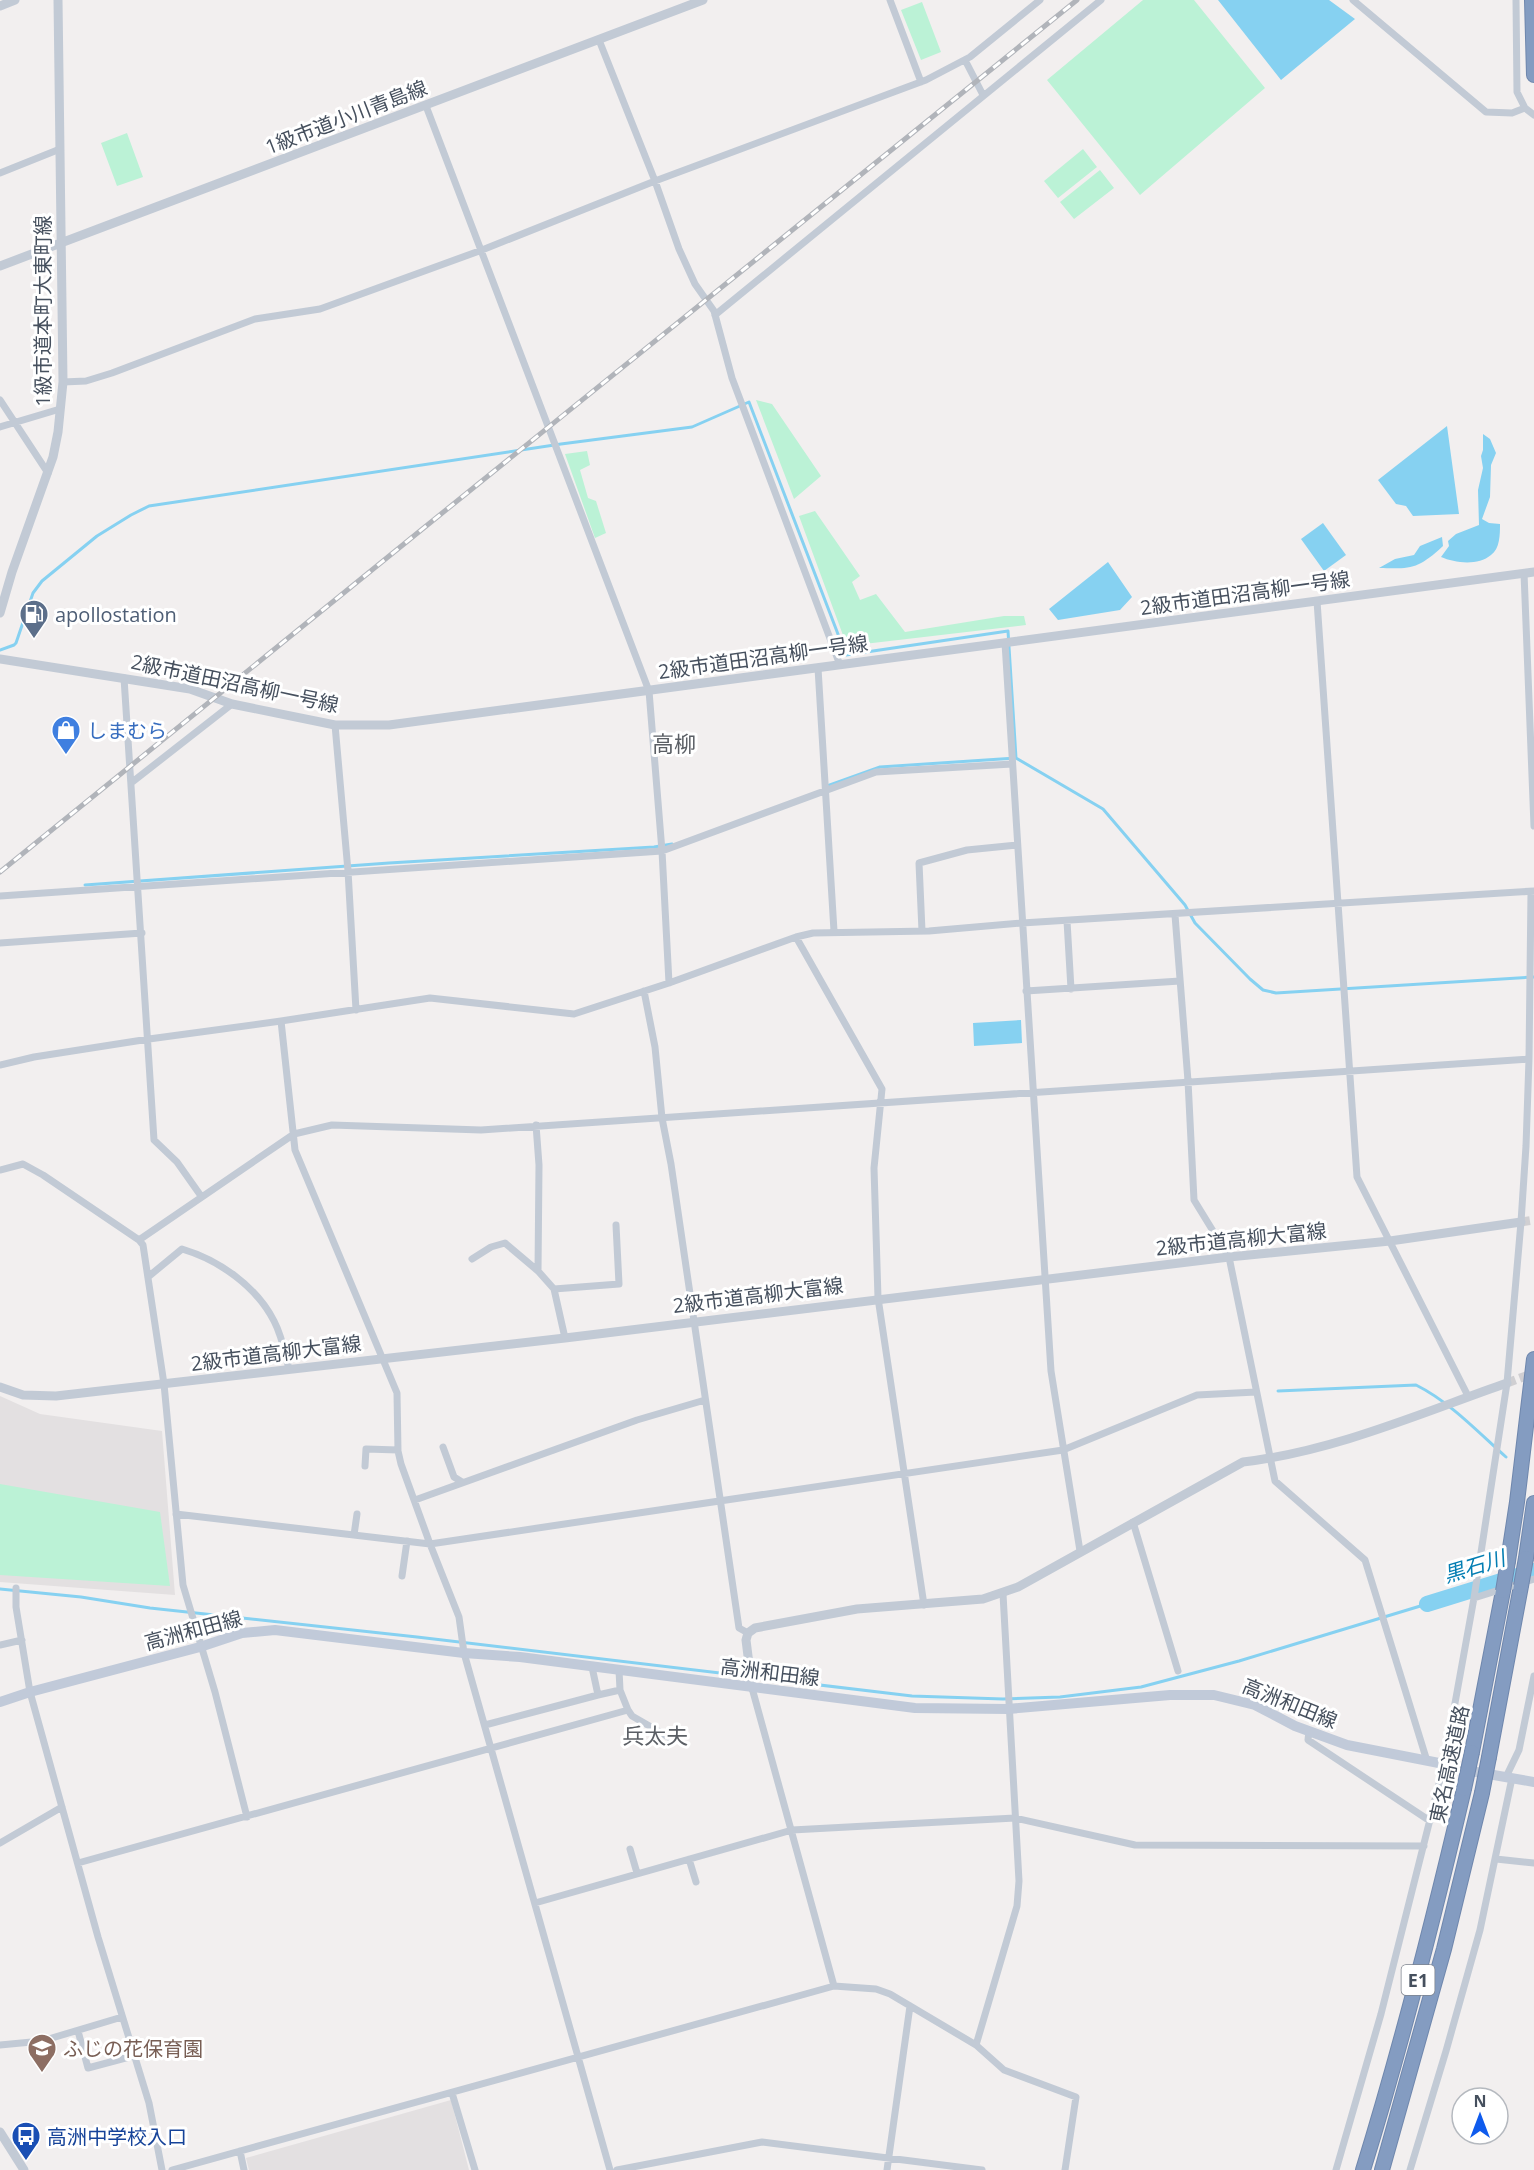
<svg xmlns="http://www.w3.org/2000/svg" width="1534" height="2170" font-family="'Open Sans','Noto Sans JP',sans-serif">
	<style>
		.education { fill: #e3e0e1 }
		.green { fill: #bbf2d6 }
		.water { fill: #86d1f1 }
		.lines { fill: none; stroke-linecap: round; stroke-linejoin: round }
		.stream { stroke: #86d1f1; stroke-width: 3 }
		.river { stroke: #86d1f1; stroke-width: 16 }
		.tertiary-tunnel { stroke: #d0cfd2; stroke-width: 9; stroke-dasharray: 9 4.5; stroke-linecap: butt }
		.motorway-casing { stroke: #6f87ad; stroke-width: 16 }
		.minor { stroke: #c2cad5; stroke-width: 7 }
		.tertiary { stroke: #c2cad5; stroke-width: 9 }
		.secondary { stroke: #c1cad9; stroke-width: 10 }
		.motorway { stroke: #849cc1; stroke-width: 14 }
		.rail-casing { stroke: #b1b4ba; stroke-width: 5 }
		.rail { stroke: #fff; stroke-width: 3; stroke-dasharray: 9; stroke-linecap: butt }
		.motorway-bridge-casing { stroke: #6f87ad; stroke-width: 16; stroke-linecap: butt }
		.motorway-bridge { stroke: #849cc1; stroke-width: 14 }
		.labels { text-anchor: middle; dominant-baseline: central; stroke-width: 6; stroke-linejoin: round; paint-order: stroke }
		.shield { fill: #fff; stroke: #7e848e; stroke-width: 1.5 }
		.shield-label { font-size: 18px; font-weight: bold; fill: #46505e }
		.street-label { font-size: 20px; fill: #46505e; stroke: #fff }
		.service-label { font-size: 20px; fill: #4e5e75; stroke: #fff; text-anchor: start }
		.shop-label { font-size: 20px; fill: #366cbe; stroke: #fff; text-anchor: start }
		.education-label { font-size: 20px; fill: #785e54; stroke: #fff; text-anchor: start }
		.transit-label { font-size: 20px; fill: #164399; stroke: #fff; text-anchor: start }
		.water-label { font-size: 21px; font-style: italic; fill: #047eb3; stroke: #fff }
		.quarter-label { font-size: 22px; fill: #5b5f65; stroke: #fff }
	</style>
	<rect width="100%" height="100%" fill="#f2efef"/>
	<path class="education" d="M0,1396L40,1414L162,1431L175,1595L0,1582Z
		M451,2100L469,2170H249L246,2158Z"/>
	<path class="green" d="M1143,0H1194L1265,88L1140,195L1047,80Z
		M922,2L941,52L921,60L901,10Z
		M127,133L143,177L117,186L101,143Z
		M1083,149L1097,167L1058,198L1044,181Z
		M1100,170L1114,188L1074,219L1060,202Z
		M756,400L772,404L821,476L794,499Z
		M587,451L590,465L580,470L588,498L596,501L606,533L595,538L565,454Z
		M815,511L860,576L852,582L860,600L876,594L905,632L1004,616H1024L1026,625L847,646L799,516Z
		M0,1484L160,1512L170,1586L0,1575Z"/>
	<path class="water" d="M1218,0H1329L1355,19L1281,80Z
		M1447,426L1459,514L1413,516L1406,506L1396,504L1378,480Z
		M1483,434L1490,439L1496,453L1491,465L1490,497L1482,519L1489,523L1500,524C1500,534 1500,549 1491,555C1478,566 1455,563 1441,557L1449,546L1448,541L1456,534L1479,525L1478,490L1483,468L1481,456L1483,450Z
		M1323,523L1346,555L1324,571L1301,539Z
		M1442,537L1443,546C1418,569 1412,569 1379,568L1395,559L1414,555L1420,546Z
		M1108,562L1132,597L1120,610L1058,620L1049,609Z
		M1021,1020L1022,1043L974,1046L973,1023Z"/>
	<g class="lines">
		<path class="stream" d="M0,650L14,645L16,643L33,593L42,581L97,536L131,515L149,506L561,444L692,427L749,402L846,655L1008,631L1016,758
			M827,786L880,767L1016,758L1103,809L1185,905L1195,923L1250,979L1263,990L1276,993L1534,977
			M85,885L389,863L654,847L672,844
			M1278,1391L1416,1385C1450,1402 1478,1432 1506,1457
			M0,1589L81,1597L150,1608L417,1637L912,1696L1003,1699L1060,1697L1141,1687L1239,1661L1427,1604"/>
		<path class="river" d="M1427,1604L1534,1571"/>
		<path class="tertiary-tunnel" d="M1521,1222L1534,1220
			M1507,1383L1534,1373"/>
		<g class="motorway-casing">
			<path id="motorway" d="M1532,0L1534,75
				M1526,1558L1534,1503
				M1508,1561L1517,1502L1534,1359
				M1472,1752L1503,1591
				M1489,1757L1521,1586
				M1363,2170C1402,2044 1434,1917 1464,1789
				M1382,2170L1444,1949L1482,1793"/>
		</g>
		<path class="minor" d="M890,0L921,82
			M1353,0L1486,112L1512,113L1525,108
			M1516,0L1517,92L1525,108L1534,115
			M599,40L655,181L679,249L695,284L714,311L732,378L840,665
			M965,60L983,95
			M426,106L649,691L662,851L669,983
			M0,173L60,149
			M715,315L1101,0
			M63,382L86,381L112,373L255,319L320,309L482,250L655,181L926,80L970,57L1040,0
			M0,400L48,473
			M0,427L60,409
			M1524,573L1534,826
			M1317,601L1357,1177L1468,1396
			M1005,643L1051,1371L1080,1551
			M818,668L834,931
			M124,678L154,1140L177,1162L201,1196
			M335,725L348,871L356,1010
			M131,783L232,704
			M0,896L662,851L876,772L1012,764
			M1175,915L1188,1081L1194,1200L1229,1257L1275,1481L1365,1560L1427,1761
			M1067,921L1071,989
			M922,931L919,863L967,850L1017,845
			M796,937L882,1089L874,1168L878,1298L924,1605
			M0,943L142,933
			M644,991L655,1047L662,1118L671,1164L739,1628L748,1633
			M1026,991L1180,981
			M281,1021L295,1150L397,1393L398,1451L401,1464L430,1544L459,1617L464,1653L610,2170
			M0,1065L34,1057L149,1039L281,1021L430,998L574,1014L669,983L796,937L813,933L929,931L1022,923L1534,891
			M536,1125L539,1165L538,1271L554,1289L565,1338
			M0,1170L23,1164L43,1175L139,1240L143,1245L164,1384L183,1585L215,1692L247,1817
			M139,1240L294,1134L332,1125L481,1130L1529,1059
			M472,1259L491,1247L505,1243L538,1271
			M148,1277L182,1249C219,1260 256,1286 274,1321C282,1336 285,1353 289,1369
			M554,1289L619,1284L616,1225
			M443,1447L454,1477L462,1482
			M365,1466L366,1449L398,1450
			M415,1500L637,1420L705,1400
			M176,1514L430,1544L1063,1450L1197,1395L1256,1392
			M1133,1522L1178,1671
			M354,1535L357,1514
			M402,1576L407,1541
			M16,1588V1607L30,1692L98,1937L149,2103L162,2170
			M1474,1598L1534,1579
			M0,1645L22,1640
			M592,1667L598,1695L620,1690L619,1670
			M752,1688L834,1986
			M628,1710L632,1716L672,1739
			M485,1725L598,1695
			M1309,1731L1308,1740L1430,1821
			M1506,1777L1519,1750L1534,1676
			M0,1843L62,1807
			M630,1849L637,1873
			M689,1859L696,1882
			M1496,1859L1534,1863
			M78,1863L628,1710L620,1690
			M535,1903L792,1830L1015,1818L1135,1845L1424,1846
			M78,2031L88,2068L133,2056
			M0,2045L42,2041L122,2017
			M976,2045L1017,1906L1019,1881L1003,1594
			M452,2093L475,2170
			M240,2151L244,2170
			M172,2170L834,1986L876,1989L890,1994L976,2045L1004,2070L1076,2097L1065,2170
			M617,2170L762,2142L982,2170
			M887,2170L910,2006
			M1336,2170L1381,2014L1444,1764L1474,1598L1507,1383L1521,1222L1526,1146L1529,1059L1531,892
			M1410,2170L1446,2051L1480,1930L1512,1778"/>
		<path class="tertiary" d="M0,6L15,0
			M0,266L703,0
			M0,613L12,572L53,457L58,432L63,382L58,0
			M0,659L190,689L232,704L335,725H389L1534,572
			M0,1387L23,1395L56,1396L565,1338L1229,1257L1390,1241L1521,1222
			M752,1688L746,1640L748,1633L755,1628L857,1609L983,1599L1018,1587L1243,1462C1335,1451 1421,1413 1507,1383
			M0,2132L24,2170"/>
		<path class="secondary" d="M0,1702L30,1692L200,1647L242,1633L275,1630L464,1653L520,1657L915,1708L1008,1709L1170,1695H1214L1255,1705L1295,1726L1347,1745L1444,1764L1459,1769L1534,1782"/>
		<use href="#motorway" class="motorway"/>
		<g class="rail-casing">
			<path id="rail" d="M0,872L415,535L1077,0"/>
		</g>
		<use href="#rail" class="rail"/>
		<g class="motorway-bridge-casing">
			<path id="motorway-bridge" d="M1521,1586L1526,1558
				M1503,1591L1508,1561
				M1464,1789L1472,1752
				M1482,1793L1489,1757"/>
		</g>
		<use href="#motorway-bridge" class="motorway-bridge"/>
	</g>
	<defs>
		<g id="fuel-pin" transform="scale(1.5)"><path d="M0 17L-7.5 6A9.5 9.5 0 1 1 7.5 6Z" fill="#5c6f8a" stroke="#fff"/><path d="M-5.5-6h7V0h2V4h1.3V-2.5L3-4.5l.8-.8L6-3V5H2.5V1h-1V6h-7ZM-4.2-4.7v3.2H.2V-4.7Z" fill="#fff"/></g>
		<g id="shop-pin" transform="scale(1.5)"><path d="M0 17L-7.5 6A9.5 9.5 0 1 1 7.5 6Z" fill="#3f7fe0" stroke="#fff"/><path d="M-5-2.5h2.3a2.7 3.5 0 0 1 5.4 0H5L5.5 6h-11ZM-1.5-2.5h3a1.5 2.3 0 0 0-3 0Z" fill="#fff"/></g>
		<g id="school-pin" transform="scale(1.5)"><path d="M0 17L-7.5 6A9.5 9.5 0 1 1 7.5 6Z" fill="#8d6e63" stroke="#fff"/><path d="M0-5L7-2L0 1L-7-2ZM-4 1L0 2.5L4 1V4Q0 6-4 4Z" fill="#fff"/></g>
		<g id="bus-pin" transform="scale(1.5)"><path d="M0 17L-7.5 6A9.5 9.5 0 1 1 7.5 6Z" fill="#1a4fb4" stroke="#fff"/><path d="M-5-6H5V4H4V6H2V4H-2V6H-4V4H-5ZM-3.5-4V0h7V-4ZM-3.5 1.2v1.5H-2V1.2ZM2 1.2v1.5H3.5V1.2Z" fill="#fff"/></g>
	</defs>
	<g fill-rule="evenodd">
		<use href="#fuel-pin" x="34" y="614"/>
		<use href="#shop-pin" x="66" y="730"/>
		<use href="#school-pin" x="42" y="2048"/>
		<use href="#bus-pin" x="26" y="2136"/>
	</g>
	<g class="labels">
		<rect class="shield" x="1401.5" y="1965" width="33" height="30" rx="4.5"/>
		<g class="shield-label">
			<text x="1418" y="1980">E1</text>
		</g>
		<g class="street-label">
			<text transform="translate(346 117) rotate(-21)">1級市道小川青島線</text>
			<text transform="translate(42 311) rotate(-90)">1級市道本町大東町線</text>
			<text transform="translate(1245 593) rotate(-8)">2級市道田沼高柳一号線</text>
			<text transform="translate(763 657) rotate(-8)">2級市道田沼高柳一号線</text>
			<text transform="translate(235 683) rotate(12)">2級市道田沼高柳一号線</text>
			<text transform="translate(1241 1239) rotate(-6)">2級市道高柳大富線</text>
			<text transform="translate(758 1295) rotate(-7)">2級市道高柳大富線</text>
			<text transform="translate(276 1353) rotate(-7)">2級市道高柳大富線</text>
			<text transform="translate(193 1630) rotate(-15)">高洲和田線</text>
			<text transform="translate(770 1672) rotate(7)">高洲和田線</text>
			<text transform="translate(1290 1703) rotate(22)">高洲和田線</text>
			<text transform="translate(1449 1764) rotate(-78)">東名高速道路</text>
		</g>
		<g class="service-label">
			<text x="55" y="614">apollostation</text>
		</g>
		<g class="shop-label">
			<text x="87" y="730">しまむら</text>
		</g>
		<g class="education-label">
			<text x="63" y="2048">ふじの花保育園</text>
		</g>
		<g class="transit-label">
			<text x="47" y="2136">高洲中学校入口</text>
		</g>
		<g class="water-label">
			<text transform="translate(1474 1566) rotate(-17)">黒石川</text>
		</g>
		<g class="quarter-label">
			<text x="674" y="743">高柳</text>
			<text x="655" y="1735">兵太夫</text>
		</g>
	</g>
	<g transform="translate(1480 2116)"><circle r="28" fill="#ffffff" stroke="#b5b9bf" stroke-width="1.5"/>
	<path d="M0-4.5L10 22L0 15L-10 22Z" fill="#0f5bed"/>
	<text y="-9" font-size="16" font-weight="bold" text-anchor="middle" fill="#46505e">N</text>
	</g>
</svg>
